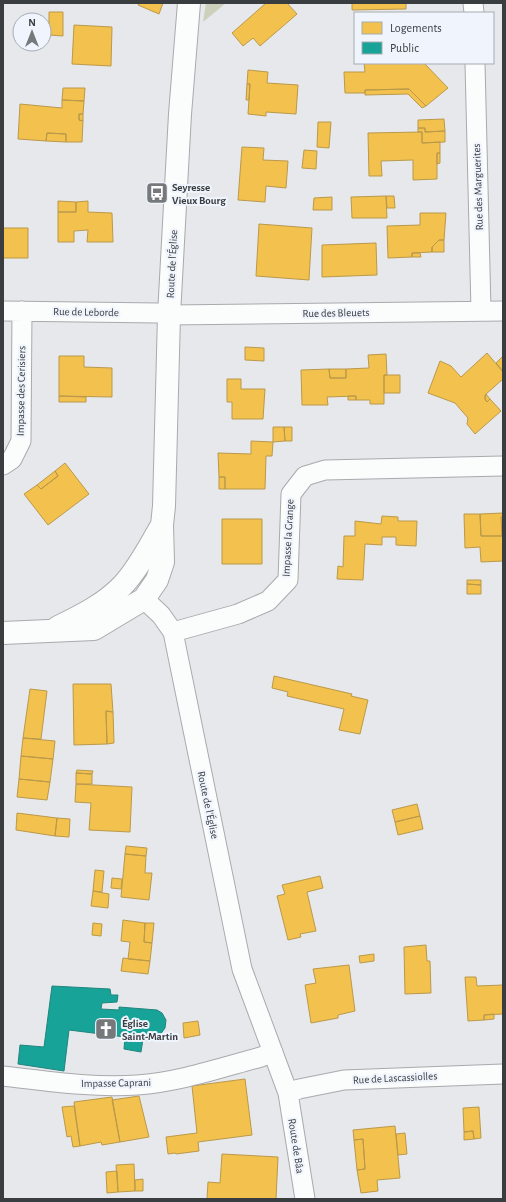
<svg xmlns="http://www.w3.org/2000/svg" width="506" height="1202" font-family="'Alegreya Sans',sans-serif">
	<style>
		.green { fill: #cdd0bc }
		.homes { fill: #f2c14e; stroke: #bb994a }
		.public { fill: #17a398; stroke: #22847e }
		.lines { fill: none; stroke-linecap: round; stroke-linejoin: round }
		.minor-casing { stroke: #a8aaad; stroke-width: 21 }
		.tertiary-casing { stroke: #a8aaad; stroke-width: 24 }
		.minor { stroke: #fbfcfc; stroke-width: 19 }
		.tertiary { stroke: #fbfcfc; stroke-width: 22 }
		.labels { text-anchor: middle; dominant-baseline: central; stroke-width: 4; stroke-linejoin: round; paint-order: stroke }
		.poi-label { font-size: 11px; font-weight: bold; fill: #3a3d40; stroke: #eff4fd; text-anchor: start }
		.street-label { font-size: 11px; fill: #3a3d40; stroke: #eff4fd }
	</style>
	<rect width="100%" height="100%" fill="#e6e8ec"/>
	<path class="green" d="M206,3H226L203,22Z"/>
	<path class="homes" d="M139,3H163L159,14L138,5Z
		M266,3H287L297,14L260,46L253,38L243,46L232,33Z
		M352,3H406V9L352,10Z
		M49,12H63V36L49,35Z
		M74,25L112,27L111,66L72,64Z
		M364,63H424L448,88L426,106L409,89L365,90V93H345L344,72H365Z
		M248,70L268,72L267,83L298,85L296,114L266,112V116L248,114L250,84H247Z
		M247,84H250L249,100H246Z
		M63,88H85L84,101L62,100Z
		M409,89L426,106L422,108L408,94L365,95V90Z
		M62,100L84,101L83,114H79V120L83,121L82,142H66V134L47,133L46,141L18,139L20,104L62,108Z
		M79,114H83V121L79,120Z
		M444,119L445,131L425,132V128H418V120Z
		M318,122H331L329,148L317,147Z
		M418,128H425V132L445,131V142L422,143V132H418Z
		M422,132V143L440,142V153H437V179L413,180V160L381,161L382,176H369L368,133Z
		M47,133L66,134V142L46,141Z
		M242,147L264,148L263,160L288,161L286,188L266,186L265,202L238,200Z
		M304,150L317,151L316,169L302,168Z
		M437,153H440V163L437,164Z
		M386,196L387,218H352L351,197Z
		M386,196H394L395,208H387Z
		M332,197V210H313L314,198Z
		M58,201L76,202V212H58Z
		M88,201V212L112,213L113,242H87L88,230L74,231V242H58V212H76V202Z
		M420,213H446L444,240H439L432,247V252L412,253V257L388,258L387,226L420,225Z
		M259,224L312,228L309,280L256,276Z
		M3,228H28V258H3Z
		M439,240H444V252H432V247Z
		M376,243L377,275L322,277V245Z
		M412,253H420L421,257H412Z
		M245,347L264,348V361L245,360Z
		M487,353L503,372V379L485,395V399L487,402L490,399L501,411L475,434L467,424L468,418L455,403L428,393L440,361L451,366L461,377Z
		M386,354L387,375H384V404H370V400H356V396L327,397L328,405H302L301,370L329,369L330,378H346V369L369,368L368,355Z
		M59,356H84V367L112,368V397L59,396Z
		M503,356V371L496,363Z
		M329,369H346V378H330Z
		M384,375H400V393H384Z
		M227,379H241V389H265L263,419H232V402H227Z
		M486,394L490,399L487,402L485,399Z
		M59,396L86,397V402H59Z
		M348,396H356V400H348Z
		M273,427H284L285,441L273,442Z
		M284,427H292V441H285Z
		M251,441L273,442L272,456H266L265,489H225V477H219L218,453L251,454Z
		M65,463L89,494L48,525L24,494L37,485L41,489L58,476L55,471Z
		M55,471L58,476L41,489L37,485Z
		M219,477H225V489H219Z
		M503,513L502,536H481L480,514Z
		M464,514H480L481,536H502L501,517H503V561L481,562L480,547L465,548Z
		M382,516L398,517V521H417L416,546L396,545V537H382V545L365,544L363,580L337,579L338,566L343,567L344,536H355V521L381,524Z
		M222,519H262V564H222Z
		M467,580H481V585L467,584Z
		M467,584L481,585V594H467Z
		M274,676L352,694L351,696L368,700L360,734L339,730L344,709L287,696L288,692L272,688Z
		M73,684H111L113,712L106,711L107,744L74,745Z
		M30,689L47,691L41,739L23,738Z
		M106,711L113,712L114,743L107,744Z
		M23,738L55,741L53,759L21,756Z
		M21,756L53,759L50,782L19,779Z
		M77,770L93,771L92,774L76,773Z
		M76,773L92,774V784H76Z
		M19,779L50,782L47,800L17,797Z
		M76,784L132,787L130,832L89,830L91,803L75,802Z
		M417,804L420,816L395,822L392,810Z
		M17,813L57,818L55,836L16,830Z
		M420,816L423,829L398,835L395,822Z
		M57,818L70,819L69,837L55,836Z
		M126,846L147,848L146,856L125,854Z
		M125,854L146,856L145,873H152L149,900L121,897Z
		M95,870L104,871L102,892L93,891Z
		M320,876L323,888L307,892L316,931L300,934L301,937L288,940L277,896L285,894L282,885Z
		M112,878L122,879L121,889L111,888Z
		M93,891L109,894L108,908L91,906Z
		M123,920L145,923L144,942L152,943L150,961L128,959L130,942L121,941Z
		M93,923L102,924L101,936L92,935Z
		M145,923H154L152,943L144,942Z
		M426,945L427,961H430L431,993L405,994L404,947Z
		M374,954V961L360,963L359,956Z
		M123,958L150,961L148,974L121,971Z
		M349,965L355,1011L338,1015V1018L311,1023L305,985L316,983L313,969Z
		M465,977H476L477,986L503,985V1014L484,1015V1020L468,1021Z
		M494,1014V1019L484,1020V1015Z
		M198,1021L200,1035L184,1038L183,1023Z
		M245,1079L252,1135L198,1142L199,1151L176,1154L175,1153L168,1154L166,1137L197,1133L192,1086Z
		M139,1096L149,1137L120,1142L112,1100Z
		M112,1097L120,1142L102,1145L101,1142L80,1146L74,1102Z
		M74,1106L80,1146L73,1147L71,1136L67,1137L62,1107Z
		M479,1107L481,1138L474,1139L473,1131L464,1132L463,1108Z
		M395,1126L400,1178L377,1180L378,1191L361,1193L357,1170L365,1169L363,1139L354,1140L353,1130Z
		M473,1131L474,1139L464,1140V1132Z
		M405,1133L407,1154L398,1155L396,1134Z
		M363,1139L365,1169L357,1170L354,1140Z
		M222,1154L278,1157L276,1199H207L208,1182L220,1183Z
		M134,1164L135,1191L118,1192L116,1165Z
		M117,1171L118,1192L107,1193L106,1172Z
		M143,1179V1191H135V1180Z"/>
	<path class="public" d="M52,986L110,989L111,995H118L117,1002L102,1003L101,1009L119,1010V1007L157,1010L162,1013L166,1020L165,1028L157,1039L150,1041L143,1039L141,1052L124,1049L125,1037L69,1030L64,1071L18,1064L20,1045L44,1047Z"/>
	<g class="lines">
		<g class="minor-casing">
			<path id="minor" d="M473,3L474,13
				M475,63L481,311
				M3,311L158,313L169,315L503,311
				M3,465L12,459L21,441L22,311
				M144,599L161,615L173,632L242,969L288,1093L305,1199
				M173,632L238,614L268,601L288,580L291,494L305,476L325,470L503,466
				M3,1076C47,1081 92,1088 137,1085C179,1082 220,1068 261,1057L273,1052
				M288,1093L299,1089L344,1080L503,1074"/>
		</g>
		<g class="tertiary-casing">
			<path id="tertiary" d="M58,627C81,616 105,604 123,585C139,568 150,545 162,525
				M3,633L94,629L144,599L157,580L163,562L162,525L164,506L169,315L180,114L189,3"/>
		</g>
		<use href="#minor" class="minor"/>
		<use href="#tertiary" class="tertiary"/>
	</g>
	<defs>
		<g id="bus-square" transform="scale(1.15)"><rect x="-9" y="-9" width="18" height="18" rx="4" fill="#76797c" stroke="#eff4fd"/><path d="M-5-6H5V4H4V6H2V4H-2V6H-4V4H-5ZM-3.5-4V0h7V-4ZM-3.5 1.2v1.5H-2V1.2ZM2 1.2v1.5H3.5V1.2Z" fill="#fff"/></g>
		<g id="church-square" transform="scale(1.15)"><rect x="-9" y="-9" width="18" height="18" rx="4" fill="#76797c" stroke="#eff4fd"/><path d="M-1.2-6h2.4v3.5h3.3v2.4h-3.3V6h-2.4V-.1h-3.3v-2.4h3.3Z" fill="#fff"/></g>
	</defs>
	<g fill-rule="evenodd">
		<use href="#bus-square" x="157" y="193"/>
		<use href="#church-square" x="106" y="1029"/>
	</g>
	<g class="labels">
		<g class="poi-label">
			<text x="172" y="187">Seyresse<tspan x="172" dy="13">Vieux Bourg</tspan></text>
			<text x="122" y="1023">Église<tspan x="122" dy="13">Saint-Martin</tspan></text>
		</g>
		<g class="street-label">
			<text transform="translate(478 187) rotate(-92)">Rue des Marguerites</text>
			<text transform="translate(172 264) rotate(-87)">Route de l'Église</text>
			<text transform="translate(86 312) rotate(1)">Rue de Leborde</text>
			<text transform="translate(336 313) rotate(-1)">Rue des Bleuets</text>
			<text transform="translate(21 391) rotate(-89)">Impasse des Cerisiers</text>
			<text transform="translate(288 538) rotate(-87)">Impasse la Grange</text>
			<text transform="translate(208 805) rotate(78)">Route de l'Église</text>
			<text transform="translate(395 1078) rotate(-3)">Rue de Lascassiolles</text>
			<text transform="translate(116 1083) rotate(-1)">Impasse Caprani</text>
			<text transform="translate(296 1146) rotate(81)">Route de Bâa</text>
		</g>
	</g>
	<rect width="506" height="1202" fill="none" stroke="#3a3d40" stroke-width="8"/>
	<rect x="354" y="12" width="140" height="52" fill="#eff4fd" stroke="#a7abb1"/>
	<rect x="362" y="22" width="20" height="12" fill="#f2c14e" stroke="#a7abb1"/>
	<text x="390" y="32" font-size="12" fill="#3a3d40">Logements</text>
	<rect x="362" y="42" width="20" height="12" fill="#17a398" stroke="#a7abb1"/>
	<text x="390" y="52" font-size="12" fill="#3a3d40">Public</text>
	<g transform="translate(32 32)"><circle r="19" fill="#eff4fd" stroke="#a7abb1"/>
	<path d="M0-3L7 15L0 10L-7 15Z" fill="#76797c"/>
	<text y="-6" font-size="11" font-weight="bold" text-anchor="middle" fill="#3a3d40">N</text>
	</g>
</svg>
